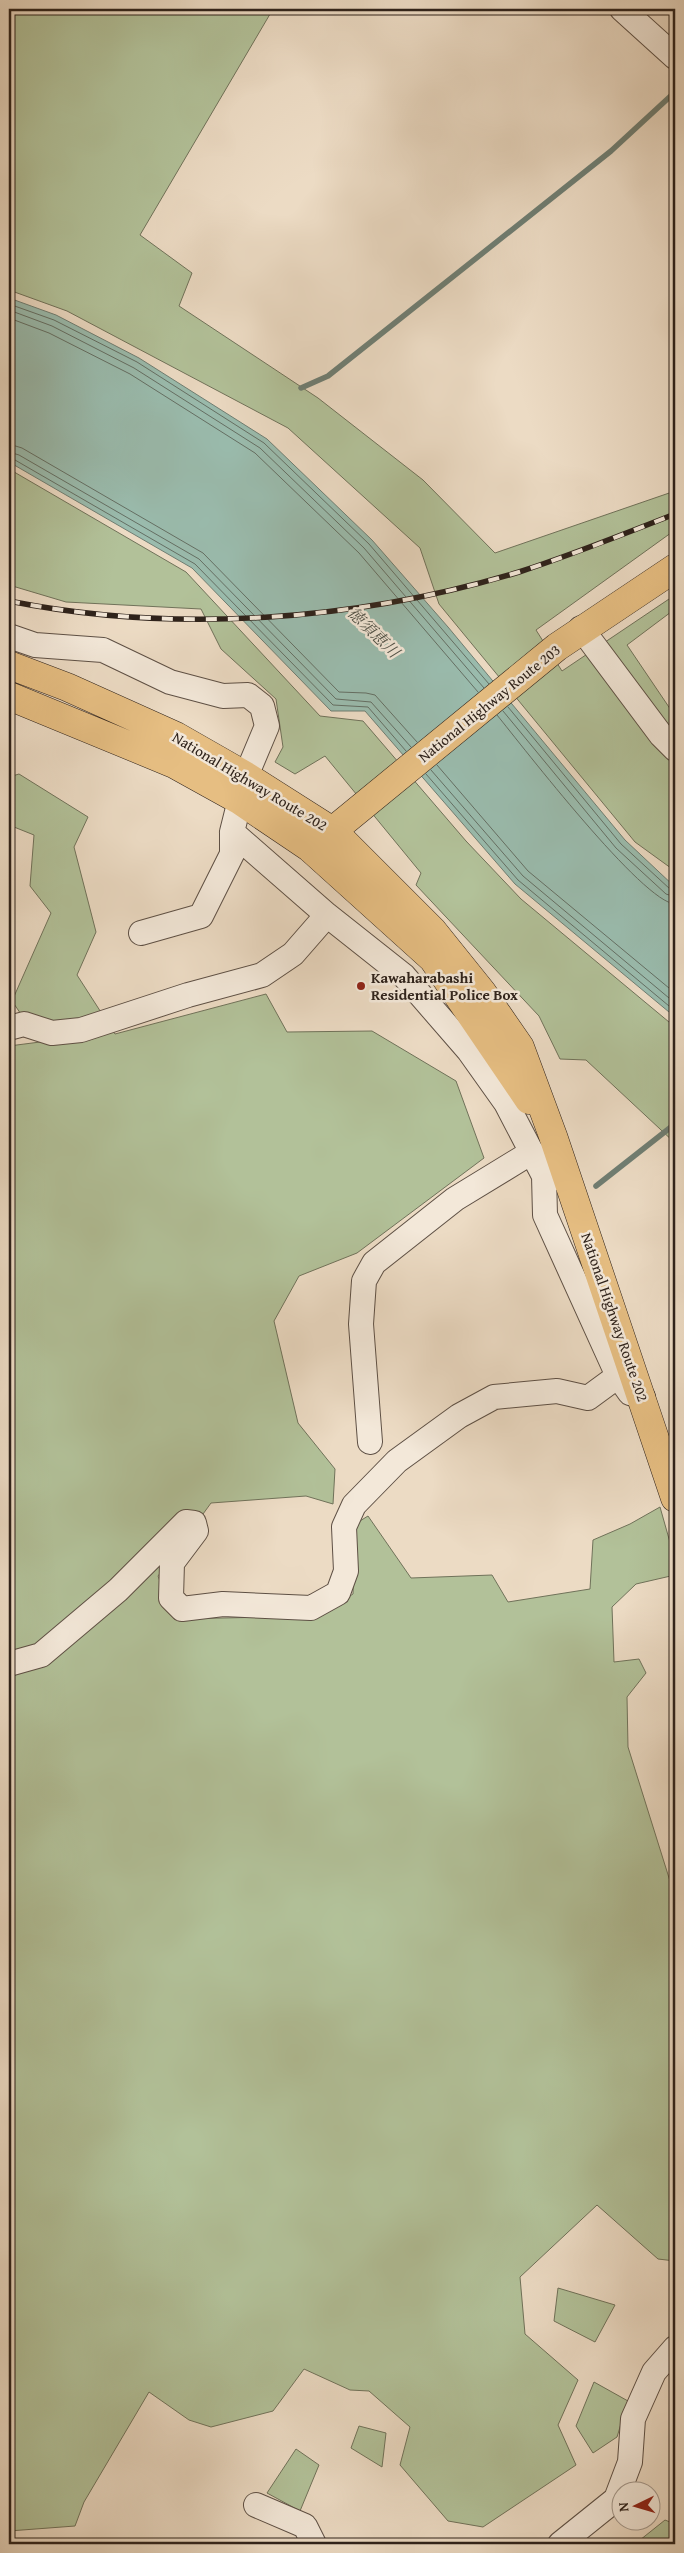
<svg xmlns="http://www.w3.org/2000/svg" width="684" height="2553" font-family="'Gentium Book Plus','Noto Serif JP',serif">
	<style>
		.green { fill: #b2c199; stroke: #70725a }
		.water { fill: #9abcae; stroke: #6f7e73 }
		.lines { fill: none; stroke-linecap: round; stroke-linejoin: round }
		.shore { stroke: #646f64; stroke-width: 1 }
		.stream { stroke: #6f7e73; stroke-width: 5.5 }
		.minor-casing { stroke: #5e5045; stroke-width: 26 }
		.highway-casing { stroke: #2e221b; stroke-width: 29 }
		.minor { stroke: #f3e8d9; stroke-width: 24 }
		.highway { stroke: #e6be82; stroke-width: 28 }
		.rail-casing { stroke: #2e221b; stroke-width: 5.5 }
		.rail { stroke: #f3e8d9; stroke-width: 4; stroke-dasharray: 11; stroke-linecap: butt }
		.poi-dot { fill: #8f2418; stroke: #f3e8d9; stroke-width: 2 }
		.labels { text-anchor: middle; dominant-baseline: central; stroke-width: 5; stroke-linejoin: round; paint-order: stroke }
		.street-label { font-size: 15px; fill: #2e221b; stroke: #f3e8d9 }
		.poi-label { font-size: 15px; font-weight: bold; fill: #2e221b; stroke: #f3e8d9; text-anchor: start }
		.water-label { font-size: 16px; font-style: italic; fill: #4e5047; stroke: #f3e8d9 }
	</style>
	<rect width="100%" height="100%" fill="#ecdbc4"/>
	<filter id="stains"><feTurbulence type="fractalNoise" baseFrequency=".004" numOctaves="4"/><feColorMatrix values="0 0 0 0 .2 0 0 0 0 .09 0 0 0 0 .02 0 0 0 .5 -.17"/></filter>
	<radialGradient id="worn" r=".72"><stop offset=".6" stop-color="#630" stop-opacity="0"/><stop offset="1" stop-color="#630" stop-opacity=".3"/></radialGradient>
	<path class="green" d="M9,9H273L140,235L192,273L179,306L318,398L423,480L495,553L675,491V530L536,630L562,671L675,595V609L627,645L675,716V871L635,842L439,604L420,548L288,428L67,311L9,290Z
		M9,469L186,572L320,716L363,721L466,841L521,899L675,1027V1143L586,1060L560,1059L539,1016L416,885L421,873L325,756L295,774L275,762L283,747L276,699L221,649L201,609L66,602L9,585Z
		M19,774L88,817L74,847L96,932L77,975L115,1034L266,994L287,1032L372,1031L456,1081L484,1158L357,1253L299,1276L274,1321L298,1423L335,1469L333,1504L306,1496L211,1503L158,1576L174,1619L319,1616L353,1594L355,1524L368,1516L411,1578L492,1575L508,1602L590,1589L593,1540L630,1524L660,1507L675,1560V1575L636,1584L612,1607L614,1662L639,1659L646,1673L627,1697L628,1747L675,1897V2261L658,2259L597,2205L520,2277L525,2334L578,2380L558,2425L576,2465L483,2527L448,2521L400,2465L410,2427L369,2391L350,2390L304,2369L273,2411L211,2427L189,2420L149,2392L84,2502L75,2526L9,2531V1046L40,1042L12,1001L51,913L30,886L34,835L9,825V777Z
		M558,2288L615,2305L595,2342L554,2321Z
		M594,2382L628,2401L617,2437L593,2453L576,2426Z
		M359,2426L386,2433L382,2467L351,2448Z
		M296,2449L319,2465L300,2511L267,2493Z
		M665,2520L675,2524L673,2544H635Z"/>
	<path class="water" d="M9,298L56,315L139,358L267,439L372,540L448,627L625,840L675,887V1017L515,884L365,711H331L192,568L9,462Z"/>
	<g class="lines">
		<path class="shore" d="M9,304L54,320L137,362L264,443L369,544L489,684
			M9,310L52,326L134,368L260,448L364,548L484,688
			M9,318L49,333L130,374L255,453L359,553L478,692
			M9,444L22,448L203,553L339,692L366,693L375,695L417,742
			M9,452L19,455L199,559L336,699L371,702L411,747
			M9,458L15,460L195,564L333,705L368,707L406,751
			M508,707L621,844L670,889L675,891
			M503,711L616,848L666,894L675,897
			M497,715C523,747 643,903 675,904
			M437,765L528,871L675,993
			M431,770L523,876L675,1003
			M426,774L518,880L675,1011"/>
		<path class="stream" d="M301,388L328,376L611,151L675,92
			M596,1186L671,1127"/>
		<g class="minor-casing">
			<path id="minor" d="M622,9L675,57
				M581,628L661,735L675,749
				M9,636L35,645L103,650L170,682L223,696L248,695L262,706L267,726L246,776L232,832L327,915L404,976L469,1051L506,1103L544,1176L568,1179
				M141,933L201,916L232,854V832
				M9,1028L24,1024L52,1033L81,1030L188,995L262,975L293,954L327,915
				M544,1176L545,1215L618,1376
				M370,1442L361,1324L364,1281L374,1263L455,1199L532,1152
				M9,1664L41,1655L118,1590L186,1522L194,1523L196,1531L172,1563L171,1598L182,1609L223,1604L311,1608L338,1593L346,1571L344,1527L354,1505L397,1461L459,1416L494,1397L557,1391L588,1398L618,1376L630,1393L643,1397
				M256,2505L305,2526L314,2544
				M560,2544L616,2499L630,2462L633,2419L654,2372L675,2348"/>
		</g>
		<g class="highway-casing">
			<path id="highway" d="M9,665L67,687L176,736L246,776L334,832L433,931L482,992L520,1047L553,1136L675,1498
				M9,696L174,764L239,800L310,848L433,959L529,1100
				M319,842L557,647L675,568"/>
		</g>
		<use href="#minor" class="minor"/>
		<use href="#highway" class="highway"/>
		<g class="rail-casing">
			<path id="rail" d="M9,601C175,634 357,621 519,572C572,555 624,534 675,514"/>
		</g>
		<use href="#rail" class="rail"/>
	</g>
	<circle class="poi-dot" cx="361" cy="986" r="5"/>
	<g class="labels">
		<g class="street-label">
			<text transform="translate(489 703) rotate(-39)">National Highway Route 203</text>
			<text transform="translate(250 781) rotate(31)">National Highway Route 202</text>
			<text transform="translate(615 1317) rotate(71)">National Highway Route 202</text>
		</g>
		<g class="poi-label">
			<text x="371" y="977">Kawaharabashi<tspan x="371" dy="17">Residential Police Box</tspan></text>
		</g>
		<g class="water-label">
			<text transform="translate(374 632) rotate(44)">徳須恵川</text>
		</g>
	</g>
	<rect width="684" height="2553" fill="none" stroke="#ecdbc4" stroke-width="30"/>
	<rect x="10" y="10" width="664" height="2533" fill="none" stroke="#2e221b" stroke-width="2.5"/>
	<rect x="15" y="15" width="654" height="2523" fill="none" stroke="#2e221b"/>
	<g transform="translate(636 2506) rotate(265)"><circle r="24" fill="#f3e8d9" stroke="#a4998d"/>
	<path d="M0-4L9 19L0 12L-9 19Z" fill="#8f2418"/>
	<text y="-8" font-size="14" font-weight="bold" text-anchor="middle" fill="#2e221b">N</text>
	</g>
	<rect width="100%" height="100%" filter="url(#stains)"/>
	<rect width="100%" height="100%" fill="url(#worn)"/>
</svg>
